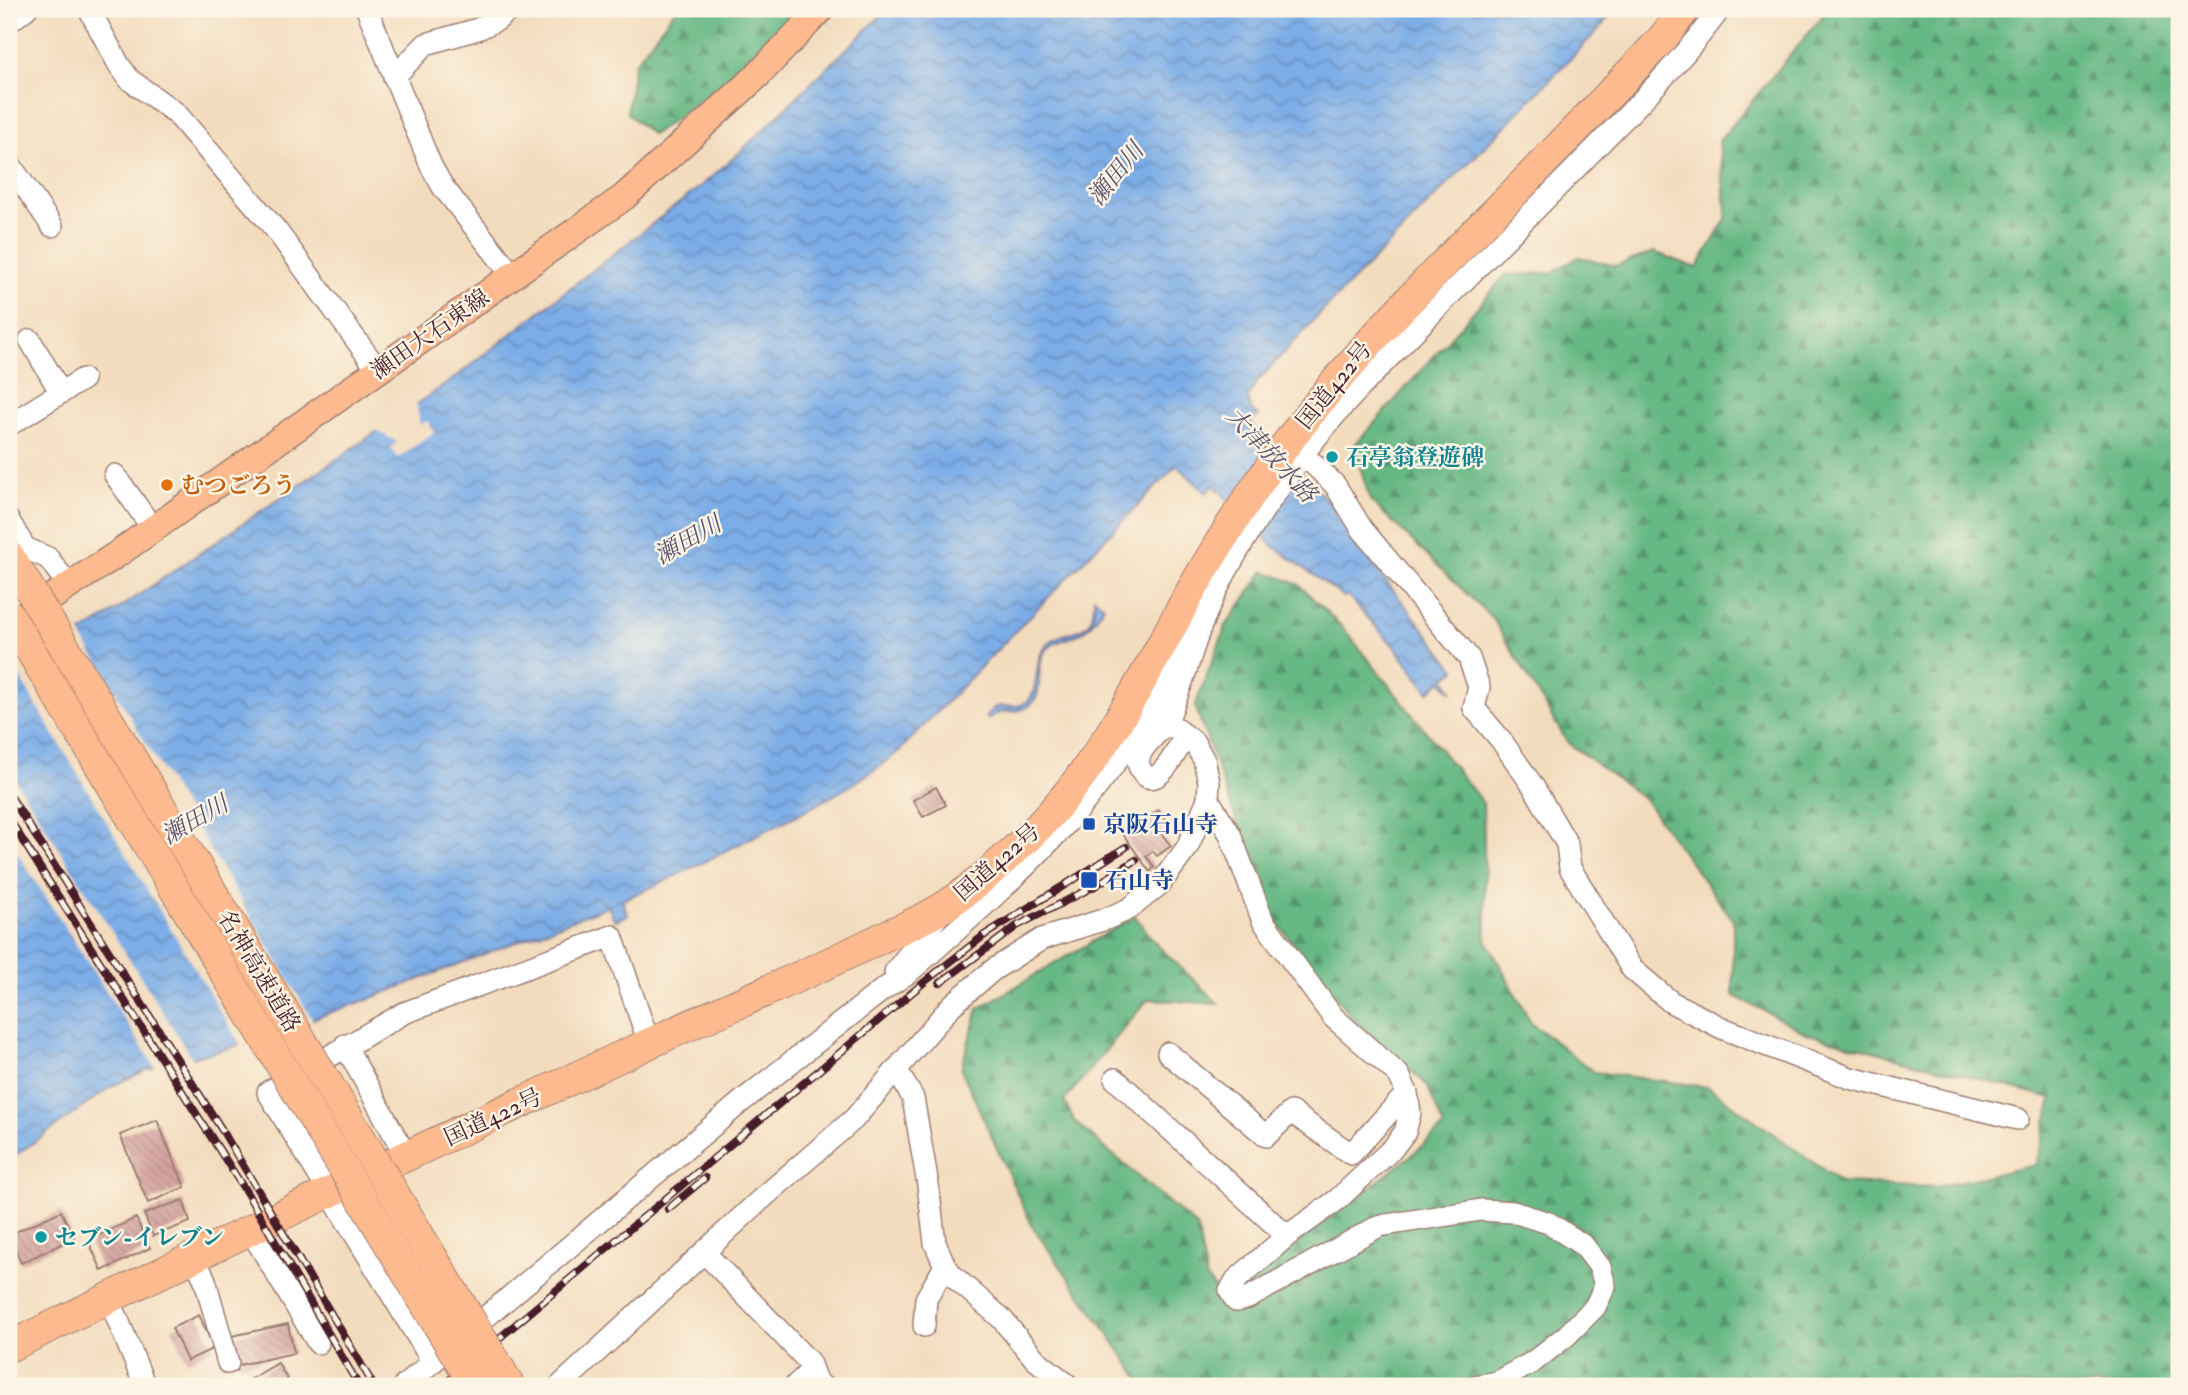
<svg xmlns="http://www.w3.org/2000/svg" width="2188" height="1395" font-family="'IM FELL Double Pica','Noto Serif JP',serif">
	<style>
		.forest { fill: url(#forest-firs); stroke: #586c58; stroke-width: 2 }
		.water { fill: url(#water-waves); stroke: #636689; stroke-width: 2 }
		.pier { fill: #f3dcbd }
		.building { fill: url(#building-back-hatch) }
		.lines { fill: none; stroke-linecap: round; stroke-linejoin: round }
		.minor-casing { stroke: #9e7e74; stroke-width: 24 }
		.major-casing { stroke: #9e7e74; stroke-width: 29 }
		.highway-casing { stroke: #9e7e74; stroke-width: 32 }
		.minor { stroke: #fff; stroke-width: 21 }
		.major { stroke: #fcba8e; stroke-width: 26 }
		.highway { stroke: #fcba8e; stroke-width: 30 }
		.rail-casing { stroke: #4a1f2b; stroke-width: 8 }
		.rail { stroke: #fcf5e5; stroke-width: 5; stroke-dasharray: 16; stroke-linecap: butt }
		.highway-bridge-casing { stroke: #9e7e74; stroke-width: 32; stroke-linecap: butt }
		.highway-bridge { stroke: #fcba8e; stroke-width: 30 }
		.culture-dot { fill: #0f9aa8; stroke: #fcf5e5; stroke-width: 2.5 }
		.food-dot { fill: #e8710a; stroke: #fcf5e5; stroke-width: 2.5 }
		.transit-dot { fill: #1a4fb4; stroke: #fcf5e5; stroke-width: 2.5 }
		.labels { text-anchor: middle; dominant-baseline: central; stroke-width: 5; stroke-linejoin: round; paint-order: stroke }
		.street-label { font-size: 23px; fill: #4a1f2b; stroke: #fcf5e5 }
		.culture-label { font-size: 23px; font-weight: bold; fill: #0d838f; stroke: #fcf5e5; text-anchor: start }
		.food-label { font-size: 23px; font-weight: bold; fill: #c56008; stroke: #fcf5e5; text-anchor: start }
		.transit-label { font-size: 23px; font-weight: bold; fill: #164399; stroke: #fcf5e5; text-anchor: start }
		.water-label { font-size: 24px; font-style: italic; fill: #5c516d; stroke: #fcf5e5 }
	</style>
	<defs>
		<pattern id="forest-firs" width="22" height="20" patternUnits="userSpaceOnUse" patternTransform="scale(1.75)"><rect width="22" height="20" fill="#66b884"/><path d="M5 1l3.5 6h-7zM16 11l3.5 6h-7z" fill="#56956c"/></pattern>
		<pattern id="water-waves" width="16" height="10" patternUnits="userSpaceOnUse" patternTransform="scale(1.75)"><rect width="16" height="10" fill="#7cade7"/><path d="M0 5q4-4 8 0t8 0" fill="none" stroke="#688cbb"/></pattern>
		<pattern id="building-back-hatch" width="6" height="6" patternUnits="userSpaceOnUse" patternTransform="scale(1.75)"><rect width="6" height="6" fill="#cf9894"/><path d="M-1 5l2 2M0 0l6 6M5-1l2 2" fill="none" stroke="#aa7b79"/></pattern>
	</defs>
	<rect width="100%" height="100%" fill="#fcf5e5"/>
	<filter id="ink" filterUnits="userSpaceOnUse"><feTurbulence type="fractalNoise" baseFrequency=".0143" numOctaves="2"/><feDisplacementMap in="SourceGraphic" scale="14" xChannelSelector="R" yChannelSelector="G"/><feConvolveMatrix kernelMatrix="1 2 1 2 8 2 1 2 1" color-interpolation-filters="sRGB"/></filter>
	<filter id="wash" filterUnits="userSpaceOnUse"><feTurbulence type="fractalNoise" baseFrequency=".00686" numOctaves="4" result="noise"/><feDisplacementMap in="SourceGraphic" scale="28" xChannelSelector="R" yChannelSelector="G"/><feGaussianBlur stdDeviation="1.57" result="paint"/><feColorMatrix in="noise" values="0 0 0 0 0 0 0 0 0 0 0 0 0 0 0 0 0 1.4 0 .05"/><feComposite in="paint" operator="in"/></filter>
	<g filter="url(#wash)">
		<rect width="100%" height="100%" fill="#f3dcbd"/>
		<path class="forest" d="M676,9H797L705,98L652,135L627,113L634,64Z
			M1825,9H2179V1386H1145L1032,1226L961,1069L978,1009L1135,916L1157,945L1219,1004L1148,999L1064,1101L1075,1122L1197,1227L1207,1279L1223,1299L1412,1155L1444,1127L1427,1085L1355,1021L1270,914L1195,706L1226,626L1264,571L1298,584L1343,628L1483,803L1486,939L1531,1023L1594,1072L1708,1087L1842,1183L1936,1187L2036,1165L2052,1098L1809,1034L1733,995V920L1643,798L1568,743L1493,619L1370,500L1354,446L1506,275L1551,273L1579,257L1616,266L1654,252L1697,268L1727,217L1719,141L1825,13Z"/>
		<path class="water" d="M888,9H1615L1599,29L1506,125L1315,319L1255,384L1248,398L1251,410L1258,416L1250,423L1330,503L1375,567L1456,670L1445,679L1453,693L1441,681L1429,692L1394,646L1347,595L1344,597L1272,545L1214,485L1206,493L1177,465L899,751C856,787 807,810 757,835C712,858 668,881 622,900L628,915L615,921L608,906L369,999L229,1048L148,1069L112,1086L9,1160V676L101,621L452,380L701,186L737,155Z
			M1094,597L1104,606C1098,614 1093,625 1084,631C1071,641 1052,638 1043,655C1035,671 1045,695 1029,706C1015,716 1003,706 988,719L986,716L995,707C1005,705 1018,709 1027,702C1040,691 1033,661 1046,646C1066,623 1096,644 1094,597Z"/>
		<path class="pier" d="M416,402L420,425L427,421L434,432L398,458L391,447L397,442L376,430Z
			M78,630L314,1022L242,1047L14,668Z
			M9,770L194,1061L157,1070L9,840Z"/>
		<g id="blocks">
			<path class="building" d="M936,787L946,805L923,817L913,800Z
				M1159,810L1167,821L1157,828L1171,846L1157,856L1153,851L1146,856L1154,867L1150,872L1123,834Z
				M157,1120L185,1187L148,1203L120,1135Z
				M183,1200L190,1222L153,1236L144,1214Z
				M61,1211L74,1238L21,1263L9,1235Z
				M136,1218L150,1248L102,1271L88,1240Z
				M199,1315L214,1348L187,1361L172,1328Z
				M288,1324L294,1353L239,1365L232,1336Z
				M278,1363L291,1386H253L249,1380Z"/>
		</g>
	</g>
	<g filter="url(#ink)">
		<use href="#blocks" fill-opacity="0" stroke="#9e7e74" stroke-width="2"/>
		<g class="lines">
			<g class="minor-casing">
				<path id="minor" d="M89,9L119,65L130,80L176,113L276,230L378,370
					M367,9L431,166L443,187L513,276
					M9,22L26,9
					M394,77L426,44L478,29L497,20L510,9
					M9,163L52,226
					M30,340L61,393
					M9,425L83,379
					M1289,440L1335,485L1362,529L1469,658L1479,687L1474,708L1501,740L1533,786L1567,844L1570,868L1632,969L1671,1002L1722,1028L1850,1078L2018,1119
					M115,475L153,529
					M9,521L25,548L48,558L69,586
					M1185,735C1180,745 1156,797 1141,770C1130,752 1158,736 1166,722C1171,714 1174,702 1178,693C1188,667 1195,639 1206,613C1230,557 1266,505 1302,456C1330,418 1364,383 1397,349C1466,277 1539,207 1608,135C1648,95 1687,54 1720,9
					M1208,799L1230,834L1263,921L1333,1017L1399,1075L1407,1093L1410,1113L1405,1132L1393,1148L1337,1200L1287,1236L1236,1280L1230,1291L1236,1301L1248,1298L1379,1226L1481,1210L1513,1212L1549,1223L1584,1246L1600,1267L1605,1286L1595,1307L1566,1336L1533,1362L1497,1382L1475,1386
					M895,972L941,912
					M345,1045L407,1158
					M1168,1053L1266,1136L1291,1112L1351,1154L1407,1093
					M897,1071L913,1098L928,1185L935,1243L945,1266L954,1277L1001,1318L1036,1360L1069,1386
					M1115,1079L1287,1236
					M251,1231L318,1343
					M705,1253L809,1362L817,1383L822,1386
					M194,1257L205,1280L228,1363
					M109,1298L145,1386
					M924,1326L926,1299L945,1266
					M433,1362L268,1092L404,1013L612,936L649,1043
					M404,1386L741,1102L881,991L908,973C1008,885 1115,794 1169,669C1177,650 1185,634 1187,614
					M560,1386L758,1202L854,1119L952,1005L993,970L1042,939L1106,919L1129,909L1160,884L1187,848L1208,799L1209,782L1204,760L1194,742L1174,727
					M795,1386L812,1370"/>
			</g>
			<g class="major-casing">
				<path id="major" d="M23,616L116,555L624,197L757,76L821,9"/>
			</g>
			<g class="highway-casing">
				<path id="highway" d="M9,556L27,585
					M9,1347C220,1243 434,1142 648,1044C724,1009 802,977 877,940C899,929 924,920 945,906C969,891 992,870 1013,851C1093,781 1139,685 1190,593C1219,542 1250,493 1285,446C1352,355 1431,276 1511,196C1562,144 1612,92 1662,39L1685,9"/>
			</g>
			<use href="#minor" class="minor"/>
			<use href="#major" class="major"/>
			<use href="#highway" class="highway"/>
			<g class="rail-casing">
				<path id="rail" d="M9,794L222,1130L374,1386
					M9,819L248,1195L359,1386
					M940,983L1017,926L1093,887L1136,860
					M668,1209L705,1178
					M442,1386L928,979L986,934L1126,847"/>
			</g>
			<use href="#rail" class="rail"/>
			<g class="highway-bridge-casing">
				<path id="highway-bridge" d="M27,585L510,1386
					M9,615L475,1386"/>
			</g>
			<use href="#highway-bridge" class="highway-bridge"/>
		</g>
	</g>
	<g class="culture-dot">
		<circle cx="1332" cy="457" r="7"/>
		<circle cx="41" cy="1237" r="7"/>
	</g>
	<circle class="food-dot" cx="167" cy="485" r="7"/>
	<g class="transit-dot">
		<rect x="1082" y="817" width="14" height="14" rx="3.5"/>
		<rect x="1080" y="871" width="18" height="18" rx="3.5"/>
	</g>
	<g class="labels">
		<g class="street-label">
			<text transform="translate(430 334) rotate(-35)">瀬田大石東線</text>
			<text transform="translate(1334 385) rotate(-51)">国道422号</text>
			<text transform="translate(997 862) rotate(-41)">国道422号</text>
			<text transform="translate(259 971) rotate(59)">名神高速道路</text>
			<text transform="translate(493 1117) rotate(-25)">国道422号</text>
		</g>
		<g class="culture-label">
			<text x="1346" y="457">石亭翁登遊碑</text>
			<text x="55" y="1237">セブン-イレブン</text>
		</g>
		<g class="food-label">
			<text x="181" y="485">むつごろう</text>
		</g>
		<g class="transit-label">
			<text x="1103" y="824">京阪石山寺</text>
			<text x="1105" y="880">石山寺</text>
		</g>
		<g class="water-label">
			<text transform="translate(1116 174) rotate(-51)">瀬田川</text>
			<text transform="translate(1271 455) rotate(47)">大津放水路</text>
			<text transform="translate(688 540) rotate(-30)">瀬田川</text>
			<text transform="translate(195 820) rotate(-30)">瀬田川</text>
		</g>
	</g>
	<rect width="2188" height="1395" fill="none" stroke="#fcf5e5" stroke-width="35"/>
</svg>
